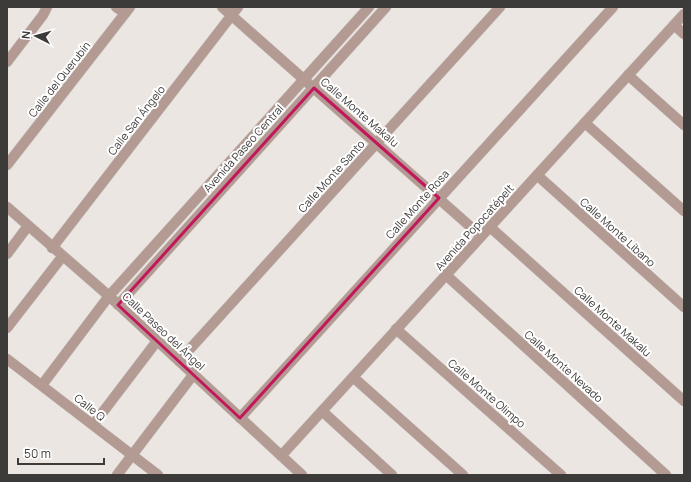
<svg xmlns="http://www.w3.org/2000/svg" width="691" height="482" font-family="Manrope,sans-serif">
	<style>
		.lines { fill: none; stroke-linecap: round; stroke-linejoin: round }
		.pedestrian-casing { stroke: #c9c4c0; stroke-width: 11 }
		.minor-casing { stroke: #c9c4c0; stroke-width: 11 }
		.tertiary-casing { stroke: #c9c4c0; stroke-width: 11 }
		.pedestrian { stroke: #b39a93; stroke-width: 10 }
		.minor { stroke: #b39a93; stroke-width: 10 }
		.tertiary { stroke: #b39a93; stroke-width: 10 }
		.marked { fill: none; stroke: #c2185b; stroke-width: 3; stroke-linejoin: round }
		.labels { text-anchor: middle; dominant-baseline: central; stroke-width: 4; stroke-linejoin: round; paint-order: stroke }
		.street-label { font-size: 11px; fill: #3d3b39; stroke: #fff }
	</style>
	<rect width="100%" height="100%" fill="#ece6e2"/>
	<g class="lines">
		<g class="pedestrian-casing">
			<path id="pedestrian" d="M116,7L125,13"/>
		</g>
		<g class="minor-casing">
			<path id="minor" d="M222,7L481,236
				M674,25L684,34
				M7,62L43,15L47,7
				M628,75L684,125
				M585,123L684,211
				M7,165L130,7
				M537,175L684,307
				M490,227L684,401
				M52,248L238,7
				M7,254L28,226
				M446,275L666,475
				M396,329L561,475
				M7,359L158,475
				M179,361L500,7
				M353,377L463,475
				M42,385L109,296
				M322,411L392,475
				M240,418L613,7
				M93,425L157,341
				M117,475L193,375"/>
		</g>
		<g class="tertiary-casing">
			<path id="tertiary" d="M7,207L109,296L302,475
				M109,296L369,7
				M118,305L386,7
				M7,328L62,257
				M281,456L684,14"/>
		</g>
		<use href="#pedestrian" class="pedestrian"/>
		<use href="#minor" class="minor"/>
		<use href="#tertiary" class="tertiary"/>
	</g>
	<path class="marked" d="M314,88L439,198L240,418L118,305Z"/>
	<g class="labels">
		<g class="street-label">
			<text transform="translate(59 79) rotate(-52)">Calle del Querubín</text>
			<text transform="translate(360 112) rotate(41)">Calle Monte Makalu</text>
			<text transform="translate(136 120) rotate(-52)">Calle San Ángelo</text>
			<text transform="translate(243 148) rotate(-48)">Avenida Paseo Central</text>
			<text transform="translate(331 176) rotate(-48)">Calle Monte Santo</text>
			<text transform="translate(417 204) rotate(-48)">Calle Monte Rosa</text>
			<text transform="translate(474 227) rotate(-48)">Avenida Popocatépelt</text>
			<text transform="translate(618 232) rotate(42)">Calle Monte Líbano</text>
			<text transform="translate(613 321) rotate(42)">Calle Monte Makalu</text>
			<text transform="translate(164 331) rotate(43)">Calle Paseo del Ángel</text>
			<text transform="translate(564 366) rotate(42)">Calle Monte Nevado</text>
			<text transform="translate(487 393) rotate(41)">Calle Monte Olimpo</text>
			<text transform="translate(90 407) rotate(38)">Calle Q</text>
		</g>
	</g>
	<rect width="691" height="482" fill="none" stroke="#3d3b39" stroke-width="16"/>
	<g transform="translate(36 36) rotate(276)" stroke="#ffffff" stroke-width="3" paint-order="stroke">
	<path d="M0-3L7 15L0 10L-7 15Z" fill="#3d3b39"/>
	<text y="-6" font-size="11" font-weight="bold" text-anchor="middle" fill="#3d3b39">N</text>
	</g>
	<path d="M18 458v6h86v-6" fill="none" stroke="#3d3b39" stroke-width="2"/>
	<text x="24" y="458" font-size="12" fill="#3d3b39" stroke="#ffffff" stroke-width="3" paint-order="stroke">50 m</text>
</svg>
